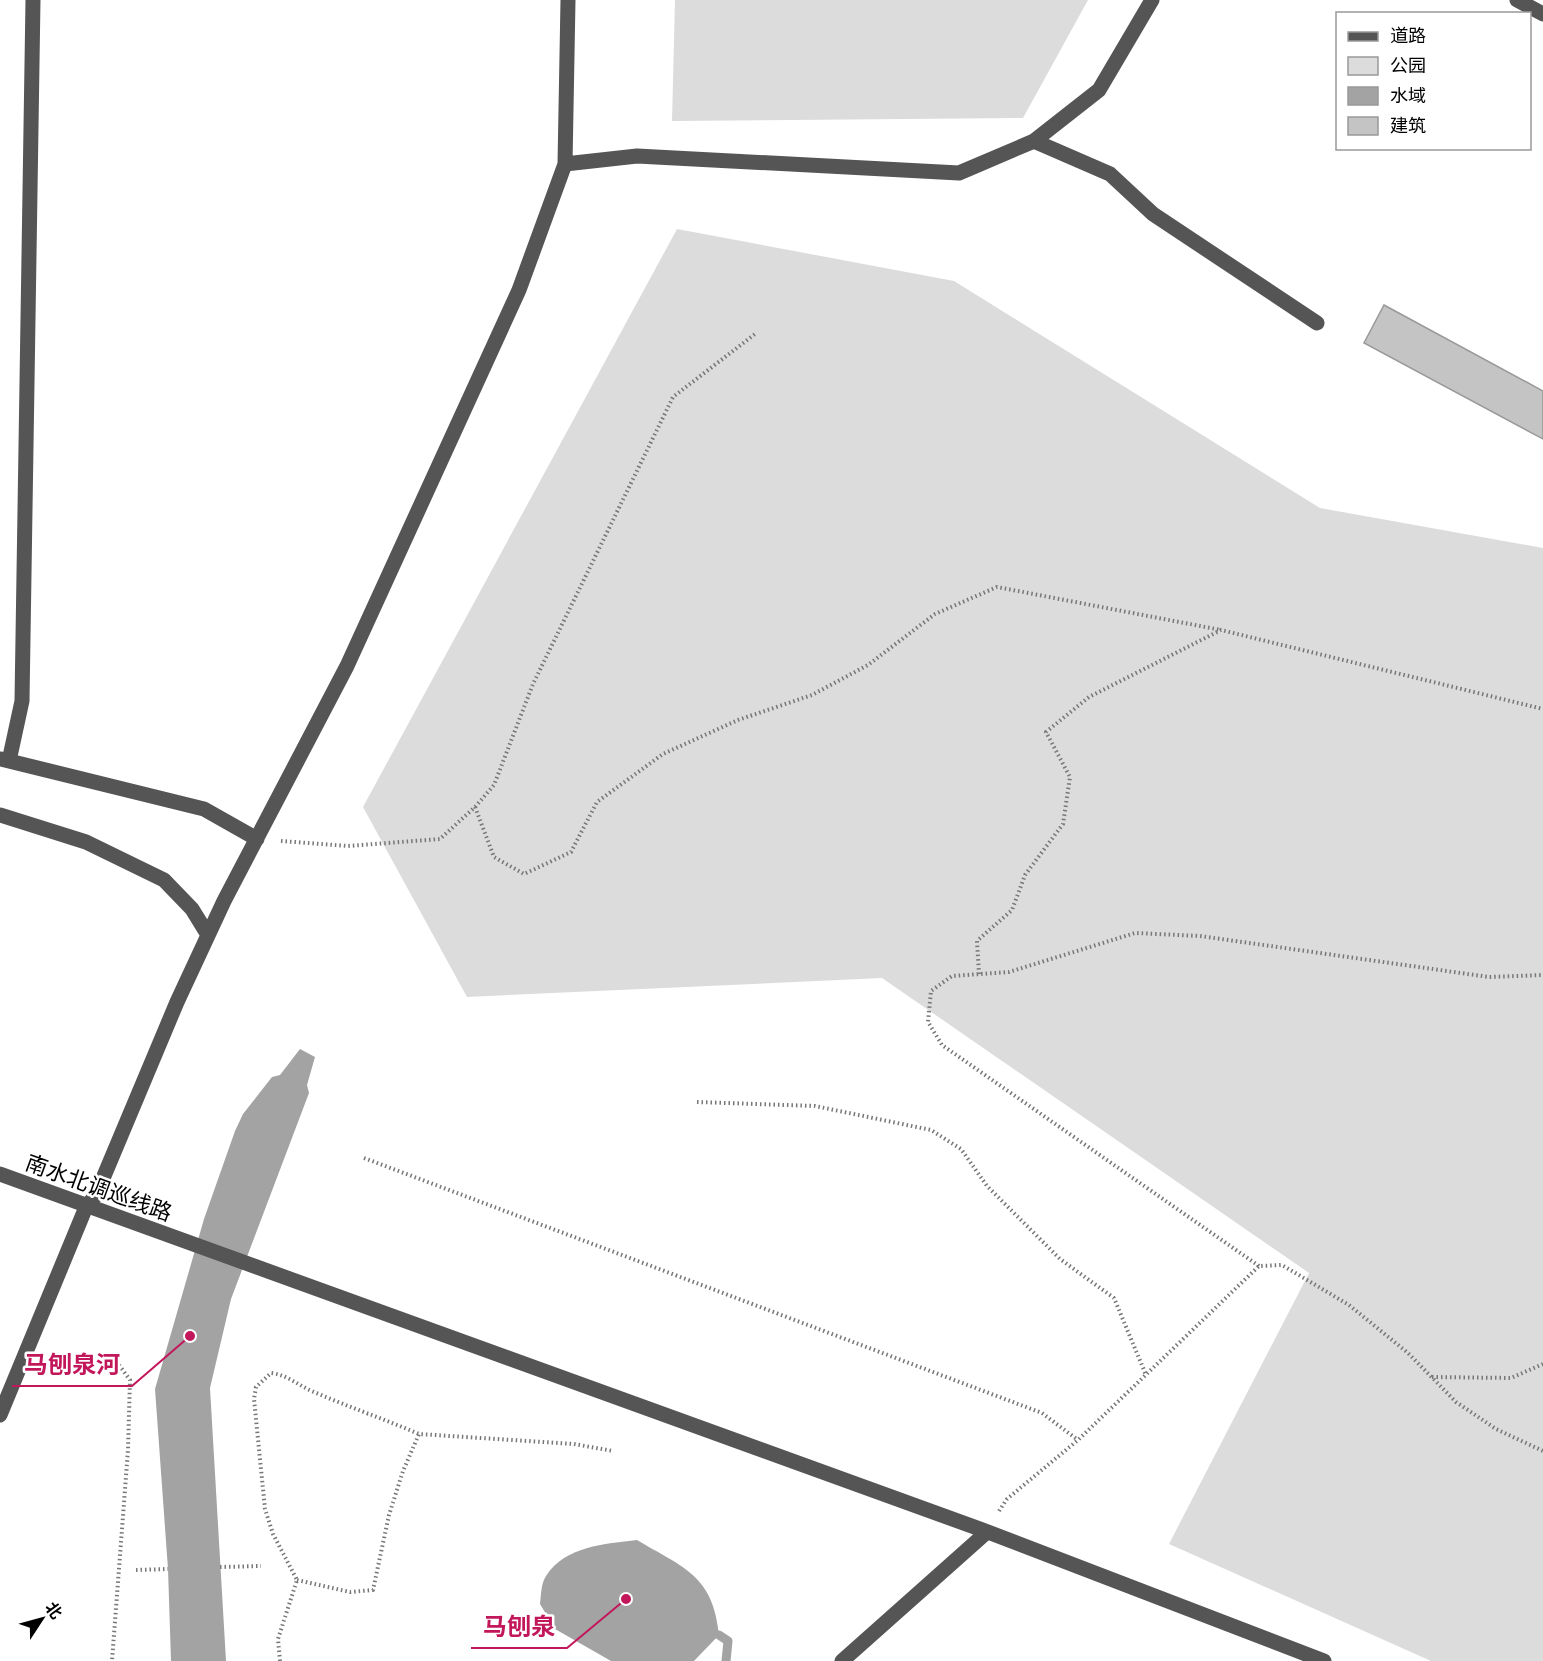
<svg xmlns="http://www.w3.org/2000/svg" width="1543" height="1661" font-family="Commissioner,'Noto Sans SC',sans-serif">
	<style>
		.green { fill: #dcdcdc }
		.water { fill: #a3a3a3 }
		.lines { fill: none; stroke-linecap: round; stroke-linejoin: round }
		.stream { stroke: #a3a3a3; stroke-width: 9 }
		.building { fill: #c4c4c4; stroke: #999; stroke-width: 1.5 }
		.path { stroke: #777; stroke-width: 4; stroke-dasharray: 1.5 3; stroke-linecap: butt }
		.minor { stroke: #555; stroke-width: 15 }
		.labels { text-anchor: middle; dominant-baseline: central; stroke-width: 5; stroke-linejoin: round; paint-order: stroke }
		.street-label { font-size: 22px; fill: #000; stroke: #fff }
		.leader { fill: none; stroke: #c2185b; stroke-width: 2 }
		.callout-dot { fill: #c2185b; stroke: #fff; stroke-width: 2 }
		.callout-label { font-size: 24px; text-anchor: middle; font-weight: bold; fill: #c2185b; stroke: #fff; stroke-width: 5; stroke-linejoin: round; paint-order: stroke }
	</style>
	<rect width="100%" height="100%" fill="#fff"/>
	<path class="green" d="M675,0H1088L1023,118L672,121Z
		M677,229L954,281L1320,508L1543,548V1661H1431L1169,1544L1309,1273L882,978L467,997L363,807Z"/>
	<path class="water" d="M300,1049L315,1057L307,1085L309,1093L231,1299L210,1388L226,1661H171L168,1569L155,1389L204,1219L235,1131L243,1114L272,1077L280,1075Z
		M637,1540C684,1568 713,1575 719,1635L694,1661H611L555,1629L540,1604C541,1596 541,1583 546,1576C565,1546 605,1544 637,1540Z"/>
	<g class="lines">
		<path class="stream" d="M719,1635L728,1641L726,1661"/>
	</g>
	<path class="building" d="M1384,305L1543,391V439L1364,343Z"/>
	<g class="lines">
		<path class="path" d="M475,807L494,857L524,874L571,852L597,802L663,754L738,720L812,695L868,665L935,614L997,587L1221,630
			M281,841L348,846L440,839L475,807L494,785L533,684L673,397L755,334
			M979,974L977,941L1012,910L1025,875L1063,824L1070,777L1046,732L1089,697L1221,630L1543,709
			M697,1102L815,1106L931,1130L961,1149L987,1186L1060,1259L1114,1298L1146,1375
			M364,1158L1042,1413L1078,1440
			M1259,1266L942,1045L928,1022L931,991L952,976L1009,972L1135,933L1200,936L1489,977L1543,975
			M111,1354L130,1380L128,1450L112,1661
			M1432,1377L1511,1378L1543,1364
			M999,1511L1007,1499L1078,1440L1259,1266L1282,1265L1349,1305L1408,1353L1456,1402L1496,1429L1543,1451
			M220,1567L261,1566
			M136,1570L168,1569
			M297,1580L350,1592L373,1590L389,1515L403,1471L419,1434L574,1444L613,1451
			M280,1661L278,1639L297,1580L273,1534L265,1509L254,1399L256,1387L271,1373C288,1375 299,1386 314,1392C349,1407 384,1419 419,1434"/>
		<path class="minor" d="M1517,0L1543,14
			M1034,141L1110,174L1153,214L1317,323
			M565,164L568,0
			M1,759L204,809L257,839
			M9,761L22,701L33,0
			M0,815L86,842L164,880L192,909L208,935
			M0,1174L980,1529L1324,1661
			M0,1415L86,1207L96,1195L177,1002L224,901L347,666L519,290L565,164L637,156L959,173L1034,141L1099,90L1152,0
			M842,1661L987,1532"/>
	</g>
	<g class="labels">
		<g class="street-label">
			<text transform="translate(99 1187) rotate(20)">南水北调巡线路</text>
		</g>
	</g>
	<path class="leader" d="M190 1336L132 1386H12M626 1599L567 1648H471"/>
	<g class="callout-dot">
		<circle cx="190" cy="1336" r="6"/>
		<circle cx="626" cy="1599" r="6"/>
	</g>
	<g class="callout-label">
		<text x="72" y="1373">马刨泉河</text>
		<text x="519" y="1635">马刨泉</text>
	</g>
	<rect x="1336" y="12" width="195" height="138" fill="#ffffff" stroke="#999999" stroke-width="1.5"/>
	<rect x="1348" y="32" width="30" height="9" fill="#555555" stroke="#999999" stroke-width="1.5"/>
	<text x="1390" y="42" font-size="18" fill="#000000">道路</text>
	<rect x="1348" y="57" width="30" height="18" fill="#dcdcdc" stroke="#999999" stroke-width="1.5"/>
	<text x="1390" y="72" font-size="18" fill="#000000">公园</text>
	<rect x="1348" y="87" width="30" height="18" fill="#a3a3a3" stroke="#999999" stroke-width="1.5"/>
	<text x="1390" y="102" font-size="18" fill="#000000">水域</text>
	<rect x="1348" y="117" width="30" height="18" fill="#c4c4c4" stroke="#999999" stroke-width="1.5"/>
	<text x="1390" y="132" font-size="18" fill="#000000">建筑</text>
	<g transform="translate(42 1619) rotate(54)" stroke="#ffffff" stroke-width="4.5" paint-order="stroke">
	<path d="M0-4.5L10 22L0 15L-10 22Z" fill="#000000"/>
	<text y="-9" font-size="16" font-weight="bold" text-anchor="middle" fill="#000000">北</text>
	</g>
</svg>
